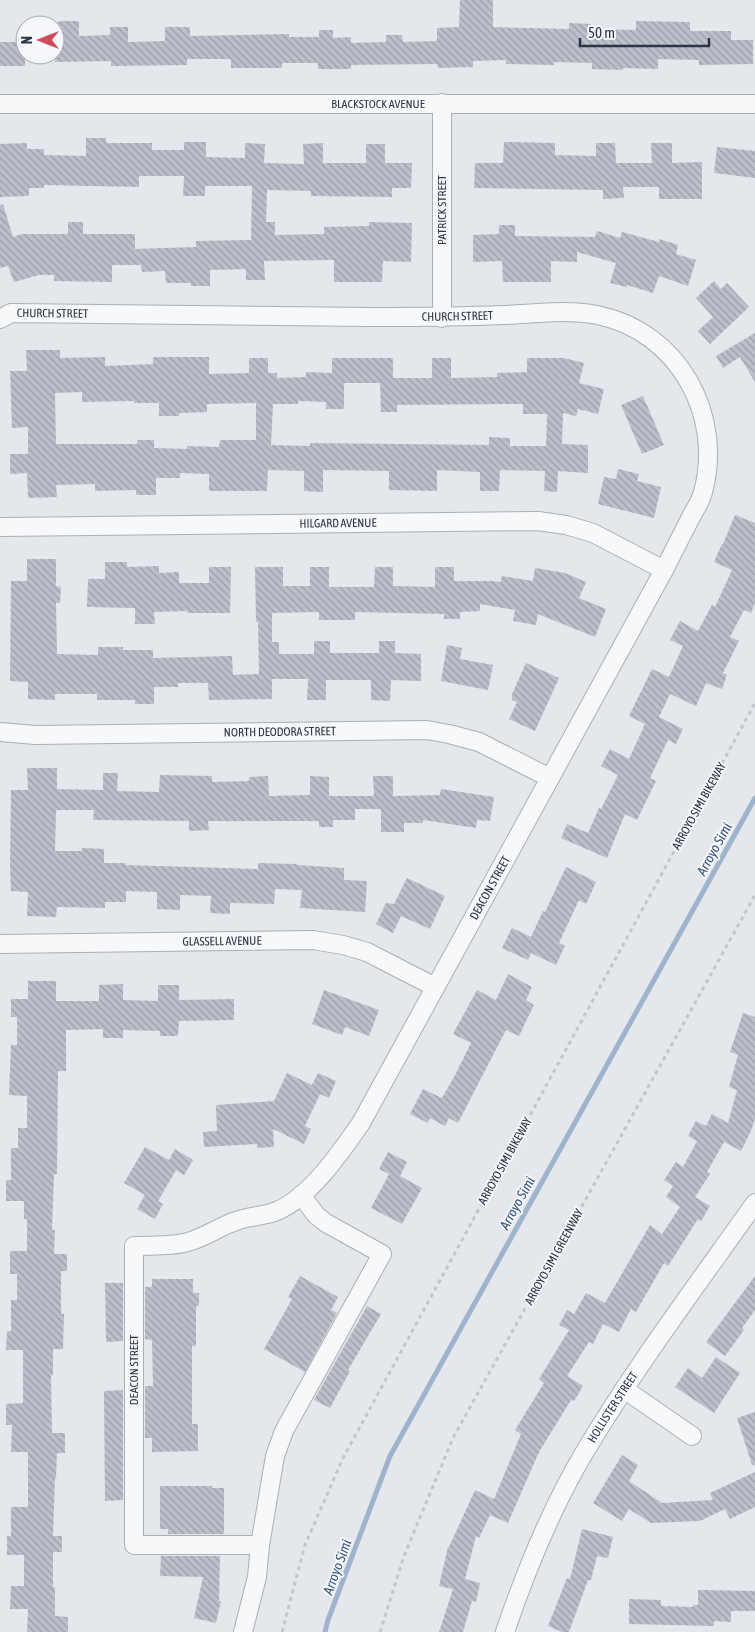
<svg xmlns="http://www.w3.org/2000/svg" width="755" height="1632" font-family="'Asap Condensed',sans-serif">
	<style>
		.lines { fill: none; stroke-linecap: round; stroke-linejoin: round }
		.stream { stroke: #9fb4cc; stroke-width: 5 }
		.building { fill: url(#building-back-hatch); fill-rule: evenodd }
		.minor-casing { stroke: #a9aeb7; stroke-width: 20 }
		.path { stroke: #c2c5cb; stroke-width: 3; stroke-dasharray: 4 4; stroke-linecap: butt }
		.minor { stroke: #f7f8fa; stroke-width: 18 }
		.labels { text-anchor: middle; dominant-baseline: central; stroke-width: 4; stroke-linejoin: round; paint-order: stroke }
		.street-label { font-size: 12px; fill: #2b3445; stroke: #f4f6f9 }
		.water-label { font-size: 14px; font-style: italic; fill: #34527a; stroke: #f4f6f9 }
	</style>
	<defs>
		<pattern id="building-back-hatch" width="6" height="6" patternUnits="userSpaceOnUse" patternTransform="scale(1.25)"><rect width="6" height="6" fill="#bbc0ca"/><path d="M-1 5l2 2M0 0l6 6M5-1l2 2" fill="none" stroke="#989da6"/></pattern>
	</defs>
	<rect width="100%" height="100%" fill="#e4e7ec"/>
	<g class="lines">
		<path class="stream" d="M325,1632L328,1620L390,1456L755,798"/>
	</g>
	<path class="building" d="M460,0H493V27L569,29V23L591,24V29L636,30V21L690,22V31H731V40H753V64L699,65V60L658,59V69L623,68V70L592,69V63L554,62V65L506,64V60L473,61V67L438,68L437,64L351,65V69H318V63H282V68H231V59H187V65L111,66V61L55,62V23L61,21H79V36L110,35V27H128V42L165,41V27H190V36L289,34V37H319V30H333V38L351,37V43L386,42V35H402L403,42L437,41V28L459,27Z
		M0,42H25V66H0Z
		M86,138H106V143H152V150H184V142H206V157L245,158V143L265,144L264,163L304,164L303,144L323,143V163H366V144H385V163H412L411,188H392V197L311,196V191L267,190L266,222H275V235L324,234V227L369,226V222L412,223L411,262L383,261L382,282H334V260L264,261L265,280H246V269L210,270V286H191V283H166L165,271L142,272L141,265H112V282L54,281V275H39L14,282L8,266L0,268V205L3,204L13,237L22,234H68V222H83V234H135V249L196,247V241L251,240L252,186H205V196H183L184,176H139V187L44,185V188H29V196L0,197V144L27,143V149H44V155L86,156Z
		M504,142L555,143V155L596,156V143H615L616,163H652L651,143H672V163L702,162V199H659V187H623L624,198L603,199V190L474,188L475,163H503Z
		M717,147L755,151V178L714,173Z
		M499,225H515V236L595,237L597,231L620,238L622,232L659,242L660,239L678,245L676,254L696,260L688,286L659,276L653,293L627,285V287L610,283L616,263L577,252V262L551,261V282H503L502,261L473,262V235L499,234Z
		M714,281L721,289L727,283L749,307L710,344L698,331L713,317L696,298Z
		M755,333V382L740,357L723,368L716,356Z
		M26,350H60V358L105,357V366L153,364V357H209V374L249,373V358H268V373H277V378L306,377V372L332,373V358H393V378H432V358H451V378L497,377V373L527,372V358H564L584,363L579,383L604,389L598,414L578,409L576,416L563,413L562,444L588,445V473L558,471L557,492L544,491L545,471L500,470L499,491H480V472L437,470V491L389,490V471L323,470V492L304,491V471L268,470L267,491H209V474L180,473V478H156V495H136V490L95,491V484L56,485L57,497L28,498L27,473L10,474V454H28V427L12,428L10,371H27ZM344,383H380L381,412H397V405L523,404V414H547L546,446H510V438L489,437V445L310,443V446L271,445L273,404H298V401L326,402V409H344ZM82,392V402L134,401V403H159V416H179V413L207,412V404L256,403V440H220L219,447L187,446V449L154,448V440H137V444H56L55,393Z
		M643,396L664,445L642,454L621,405Z
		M618,469L639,474L637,481L661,487L654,518L598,504L604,477L616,479Z
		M735,515L755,523V603L751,613L744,610L730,637L739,641L723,673L727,675L722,689L706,683L696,706L670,694L659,717L683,729L676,744L668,740L650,778L656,781L637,820L625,814L607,858L561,838L567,824L588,833L599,808L601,809L618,775L601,766L610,749L629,759L645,724L629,716L652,669L669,677L683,646L670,640L680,621L698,631L712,605L715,607L732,570L714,562L722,544H723Z
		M27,559H56V586L61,587L60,603H56L57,654L98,655V647H123V650H153V658L232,656L233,675L259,674L258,622H256L255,567H283V586H310V567H329V587H374L375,567H393V586L435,587V567H454V581H492L501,582L502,576L533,581L535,568L565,573L586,582L579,598L606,609L595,637L538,614L536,625L513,621L515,610L480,604V611L460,612V619H444V614L355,612V620H319V612L272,613V642H279V654H314V641H330V653H379V641H395V653L421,654V681L391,680L390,701L371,700V680H326V700H307L308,679H272V699L209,700L208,683H178V687H154V704H135V700H97V694H55V700L28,699V682L10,681L11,581H27Z
		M105,562H127V567L159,566V573L179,572V583H209V567H231L230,613H187V611L154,612L155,624H135V608L87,607L88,579H105Z
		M447,645L462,648L460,659L493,665L488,690L441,681Z
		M526,663L559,678L535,731L509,719L517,702L512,700V694Z
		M27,768H57V789L103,790V773H118L117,791L159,792L160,775L212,776V782L249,781V777L268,776L269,796L310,795V776L329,777V796H374L373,776H393V796L440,795L441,789L494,797L490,821L477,820L476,828L423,820V823H404V832H381V809H355V820H333V827H319V821H208L209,830L189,831V821L93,820L94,810H58L56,811L55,851H82V848L104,849V863H126V865L258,869V863L297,864V865L344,868V880L367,881L365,912L300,908L302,890L275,889L274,904L230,903V914L210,913L211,896L180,895V910L157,909V892L126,891V902H105V908L57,907L56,917L27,916L28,892L11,891L10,864L11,790H28Z
		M566,867L596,882L586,904L579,900L559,943L565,946L556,965L531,953L528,960L502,948L512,928L531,937L543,911L545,912Z
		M407,878L445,896L430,929L401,916L393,933L376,924L386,903L394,904Z
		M508,974L532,987L526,1000L534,1005L519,1036L506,1030L458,1123L449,1118L445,1126L430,1118L428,1123L410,1114L423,1089L442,1098L454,1077L471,1043L453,1034L477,990L496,1000Z
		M28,981H56V1001H99V985L123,984V1000L158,1001V985H179V1000L234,999V1020L179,1021L178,1036H160V1031L123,1030V1038H103V1029L66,1030V1071H58L57,1174H54L52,1230H55L54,1254H67V1271H61V1314H64L63,1349H53V1375H51L52,1433H65V1453H57L56,1478H55L53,1536H62V1552H53V1587H55V1616L68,1617V1632H27L28,1609H10L11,1586H24V1555H7V1536H11V1507H28V1452H11L12,1425H6V1404L23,1403V1350H6L7,1331H11V1300H17V1274H10V1251H27V1219H24V1201H6V1180H11V1148H18V1128H27V1096L9,1095L11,1045H17V1017H11V999H28Z
		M324,990L379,1010L369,1036L345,1027L342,1035L312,1024Z
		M743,1013L755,1017V1119L751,1131L741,1151L724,1142L707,1172L710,1174L695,1197L710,1206L701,1221L698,1219L668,1266L664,1263L636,1312L631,1309L619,1332L603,1324L593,1344L589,1342L567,1376L583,1386L574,1401L571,1400L539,1452L508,1523L490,1515L479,1538L476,1536L465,1579L480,1583L476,1602L472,1601L463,1632H439L453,1589L439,1586L448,1547H449L475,1490L494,1499L521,1434L515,1430L544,1383L539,1379L569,1330L559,1325L567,1310L574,1314L586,1293L605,1303L650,1225L662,1234L680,1207L666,1197L673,1186L664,1180L676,1162L683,1167L697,1141L688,1136L696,1121L706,1126L712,1114L728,1123L737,1090L729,1087L738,1055L730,1052Z
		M287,1073L312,1085L318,1073L336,1081L329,1098L320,1094L305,1126L311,1129L304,1144L273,1129L274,1147L257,1148V1144L204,1147L203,1132L217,1131L216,1105L274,1101Z
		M145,1147L169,1160L175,1149L193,1160L184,1175L176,1170L158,1201L163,1204L155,1219L137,1209L145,1195L124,1183Z
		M388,1152L407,1162L400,1176L422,1188L402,1224L371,1208L389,1174L379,1169Z
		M300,1276L338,1297L331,1310L337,1313L305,1372L264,1349L292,1299L288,1297Z
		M755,1276V1310L742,1328L744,1330L725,1356L706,1342Z
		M152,1279H193V1293H199V1306H196V1346H192V1424H198V1451L152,1452V1438H145V1386H153L152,1340L145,1339V1287H152Z
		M105,1283H123V1341L106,1342Z
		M367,1306L381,1314L348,1370L350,1371L330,1408L314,1400Z
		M716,1357L740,1373L714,1413L675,1387L688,1368L702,1378Z
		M123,1390V1500L105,1501L104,1391Z
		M755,1412V1465H752L737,1418Z
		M622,1455L638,1465L629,1481L662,1503L713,1500L710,1493L755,1472V1507L730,1519L725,1509L700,1521L651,1523L629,1509L622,1521L593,1503Z
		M160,1486H212V1488H224V1534H168V1529H160Z
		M582,1529L613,1537L608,1558L597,1556L591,1580H588L569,1632H562L548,1626L567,1578L570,1579Z
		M161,1556H220L219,1601H221L216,1623L194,1618L203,1577L160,1576Z
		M698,1590L755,1591V1611H731V1622L714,1621V1626L629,1624V1599L661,1600V1606L693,1607V1605H698Z"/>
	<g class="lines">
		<g class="minor-casing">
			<g id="minor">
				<path d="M442,103V318"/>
				<path id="s1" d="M0,104H755"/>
				<path id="s2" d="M0,319L11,313C131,314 250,316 370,317C414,317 458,317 502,315C533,314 566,309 597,315C678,331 724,415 703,492C701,501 695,509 691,517C682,535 673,552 664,570L361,1123C341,1152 310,1197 277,1211C265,1216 249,1216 236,1221C221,1226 207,1236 191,1241C173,1247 152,1245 134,1246V1545H260"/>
				<path id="s3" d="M0,527L538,521L566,525L593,533L664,570"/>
				<path id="s4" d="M0,732L35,735L427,730L449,734L479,742L550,778"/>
				<path id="s5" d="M0,944L313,940L343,945L367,952L435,987"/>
				<path d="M624,1389L692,1436"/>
				<path d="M243,1632L257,1577L260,1545L275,1456L284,1431L382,1254L326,1223L316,1215L301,1195"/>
				<path id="s6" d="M505,1632C526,1570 551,1509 584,1453C636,1366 697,1285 755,1203"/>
			</g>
		</g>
		<path class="path" d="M282,1632L305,1545L343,1458L755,703
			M380,1632L404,1556L453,1438L755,895"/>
		<use href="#minor" class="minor"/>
	</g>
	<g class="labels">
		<g class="street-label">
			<text stroke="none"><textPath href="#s1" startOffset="378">BLACKSTOCK AVENUE</textPath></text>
			<text transform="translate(442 210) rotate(-90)">PATRICK STREET</text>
			<text stroke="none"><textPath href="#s2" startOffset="54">CHURCH STREET</textPath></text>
			<text stroke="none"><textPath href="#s2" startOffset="459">CHURCH STREET</textPath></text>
			<text stroke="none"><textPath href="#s3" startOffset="338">HILGARD AVENUE</textPath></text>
			<text stroke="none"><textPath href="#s4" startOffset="280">NORTH DEODORA STREET</textPath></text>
			<text transform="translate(699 806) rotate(-61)">ARROYO SIMI BIKEWAY</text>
			<text transform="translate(490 888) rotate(-61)">DEACON STREET</text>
			<text stroke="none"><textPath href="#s5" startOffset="222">GLASSELL AVENUE</textPath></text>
			<text transform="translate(505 1161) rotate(-61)">ARROYO SIMI BIKEWAY</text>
			<text transform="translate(554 1257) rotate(-61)">ARROYO SIMI GREENWAY</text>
			<text transform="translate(134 1370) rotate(-90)">DEACON STREET</text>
			<text stroke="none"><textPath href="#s6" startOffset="250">HOLLISTER STREET</textPath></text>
		</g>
		<g class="water-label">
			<text transform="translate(714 849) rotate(-61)">Arroyo Simi</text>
			<text transform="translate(517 1203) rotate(-61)">Arroyo Simi</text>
			<text transform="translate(337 1567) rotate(-70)">Arroyo Simi</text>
		</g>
	</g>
	<g transform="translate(40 40) rotate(270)"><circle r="24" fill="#f4f6f9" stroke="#a4a8b1"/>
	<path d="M0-4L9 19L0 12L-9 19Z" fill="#d1495b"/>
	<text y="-8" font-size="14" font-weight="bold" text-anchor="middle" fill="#2b3445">N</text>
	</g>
	<path d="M580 38v8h129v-8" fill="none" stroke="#2b3445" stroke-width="2.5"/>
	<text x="588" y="38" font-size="15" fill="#2b3445" stroke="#f4f6f9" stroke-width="4" paint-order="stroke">50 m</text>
</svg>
